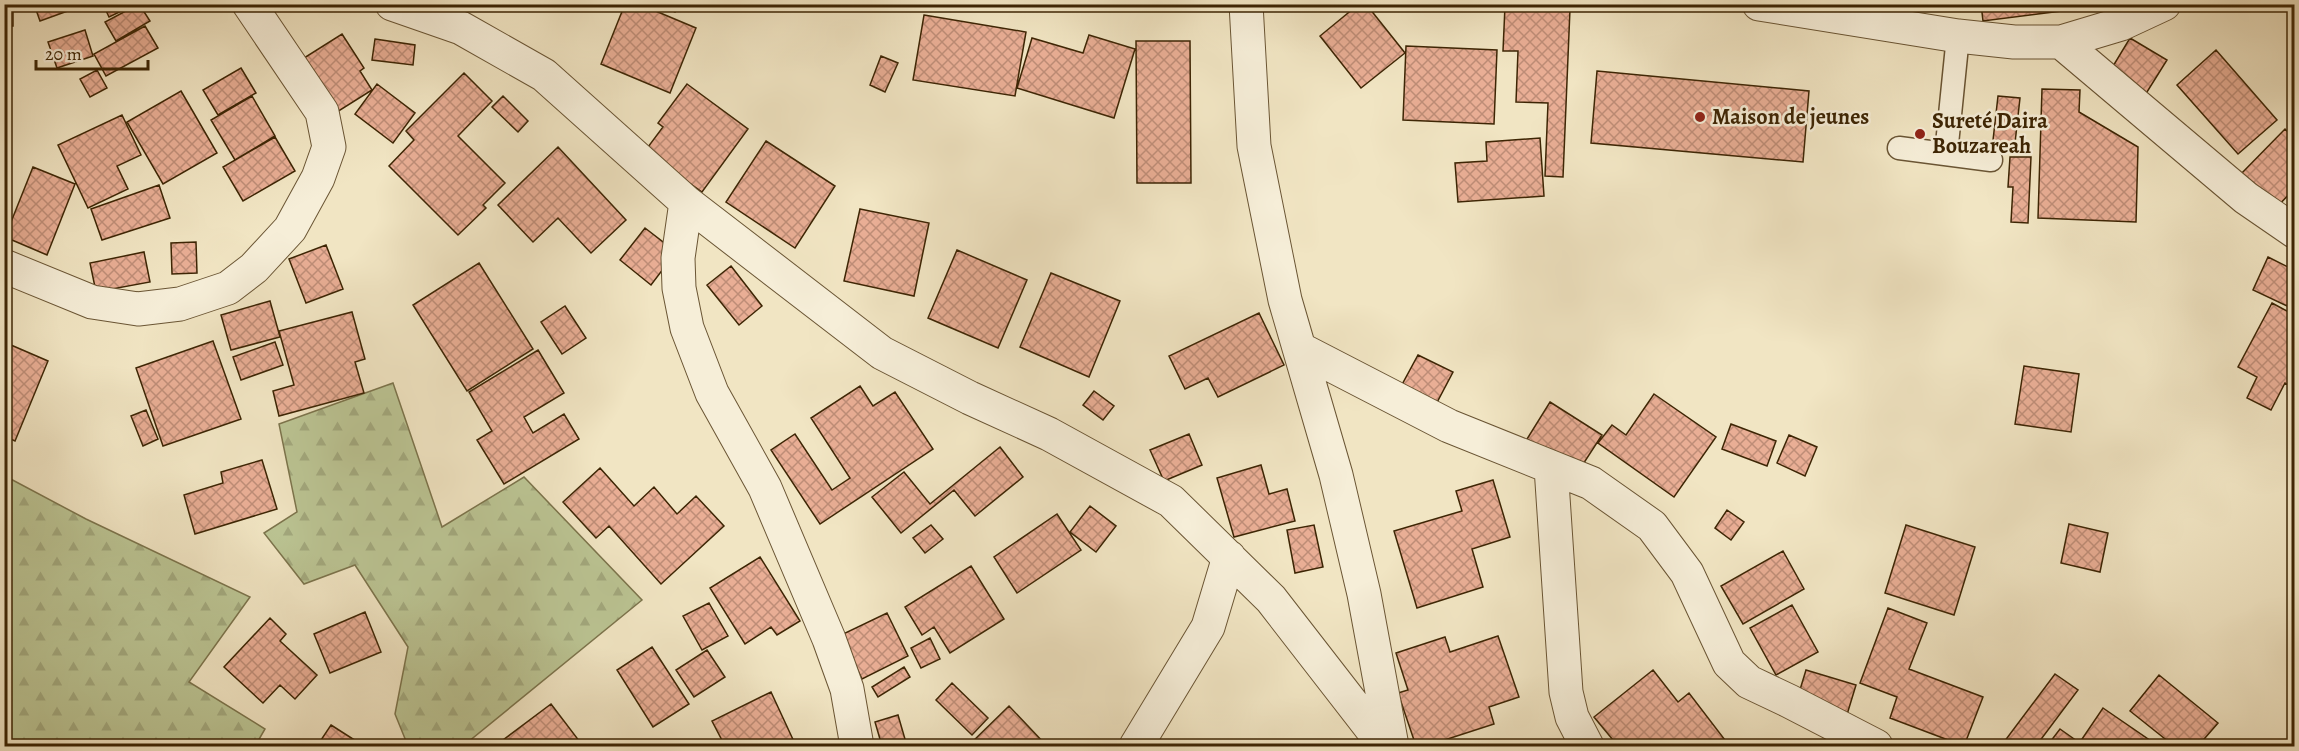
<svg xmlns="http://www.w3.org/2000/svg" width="2299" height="751" font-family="Alegreya,serif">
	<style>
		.forest { fill: url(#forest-firs); stroke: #7c744c; stroke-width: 1.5 }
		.building { fill: url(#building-cross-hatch); stroke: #3d2504; stroke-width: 1.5 }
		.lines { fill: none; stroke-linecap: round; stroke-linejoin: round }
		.service-casing { stroke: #6a5534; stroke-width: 25 }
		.minor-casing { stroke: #6a5534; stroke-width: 35 }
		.service { stroke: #f6eed8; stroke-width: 22 }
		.minor { stroke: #f6eed8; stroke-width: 33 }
		.poi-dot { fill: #8f2418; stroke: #f6eed8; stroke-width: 2 }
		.labels { text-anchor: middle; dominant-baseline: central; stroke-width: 5; stroke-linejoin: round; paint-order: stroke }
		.poi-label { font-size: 22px; font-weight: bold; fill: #3d2504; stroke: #f6eed8; text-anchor: start }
	</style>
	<defs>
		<pattern id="forest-firs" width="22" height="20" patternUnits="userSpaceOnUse" patternTransform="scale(1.5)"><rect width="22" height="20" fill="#bbc493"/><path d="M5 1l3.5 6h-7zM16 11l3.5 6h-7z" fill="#a2a87d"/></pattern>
		<pattern id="building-cross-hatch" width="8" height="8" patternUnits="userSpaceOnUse" patternTransform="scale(1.5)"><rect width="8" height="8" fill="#e9ae95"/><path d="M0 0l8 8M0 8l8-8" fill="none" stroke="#be8d77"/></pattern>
	</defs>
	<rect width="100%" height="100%" fill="#f1e5c3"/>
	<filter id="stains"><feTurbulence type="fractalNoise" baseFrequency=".00333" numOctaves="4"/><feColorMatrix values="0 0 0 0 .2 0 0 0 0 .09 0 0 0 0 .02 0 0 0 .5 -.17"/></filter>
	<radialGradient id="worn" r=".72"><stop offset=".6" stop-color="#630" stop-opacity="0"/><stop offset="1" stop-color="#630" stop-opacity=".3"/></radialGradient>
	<path class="forest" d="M393,383L442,527L524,477L642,600L463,746H408L395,714L408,647L355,565L304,584L264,533L297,512L279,424Z
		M5,476L86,519L250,597L189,682L265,729L258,741V746H5Z"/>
	<path class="building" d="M4,4H13V26H4Z
		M34,4H87L40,21Z
		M103,4H136L109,17Z
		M139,4L150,21L116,41L105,22Z
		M625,4H639L696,28L670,93L601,64Z
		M657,4H678L675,12Z
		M1359,4H1366L1405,53L1361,88L1320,36Z
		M1981,4H2077V9L1983,21Z
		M1505,6L1570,9L1563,177L1545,176L1548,103L1516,102L1518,51H1503Z
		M924,15L1026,32L1015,96L913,80Z
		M145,26L158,48L106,76L94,54Z
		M85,30L93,56L57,68L48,42Z
		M342,34L364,68L360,71L372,90L337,112L304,58Z
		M1089,35L1135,49L1114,118L1017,88L1032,38L1083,53Z
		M2130,38L2167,60L2137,108L2101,86Z
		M375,39L415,45L413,65L372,60Z
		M1136,41H1190L1191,183H1137Z
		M1406,46L1497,50L1494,124L1403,120Z
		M4,48H7L6,105H4Z
		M2216,50L2277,120L2238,154L2177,85Z
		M881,56L898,63L885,92L870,85Z
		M241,68L256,93L218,115L203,90Z
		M97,70L107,88L90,97L80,79Z
		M1597,71L1809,91L1803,162L1591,143Z
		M464,73L492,101L458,136L505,183L483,205L486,208L458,235L389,166L414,140L406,131Z
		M377,84L415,113L393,143L355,114Z
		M687,84L748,129L702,192L645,151L663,127L658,123Z
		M2042,89L2080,90L2079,112L2138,147L2136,222L2038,218Z
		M181,91L217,153L163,184L127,122Z
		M252,96L275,136L235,160L211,120Z
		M503,96L528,121L518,132L492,107Z
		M1998,96L2020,98L2014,152L1992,149Z
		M122,115L141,155L117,166L128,189L88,208L58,145Z
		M2285,129L2294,138V189L2274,210L2239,176Z
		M275,137L295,171L243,201L223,167Z
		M1540,138L1544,196L1458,202L1455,163L1487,161L1486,142Z
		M766,141L835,186L795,248L726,202Z
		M558,147L626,220L591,253L558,218L533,242L498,205Z
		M2010,157H2031L2028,223L2011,222L2013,187H2008Z
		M33,167L75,184L47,255L5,237Z
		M159,185L170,218L102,240L91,209Z
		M860,209L929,223L914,296L844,281Z
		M645,228L676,252L651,285L620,260Z
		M196,242L197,273L172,274L171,243Z
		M326,245L343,289L306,303L289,259Z
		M957,250L1027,280L998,348L928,318Z
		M144,252L150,282L96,292L90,263Z
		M2268,257L2294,270V289L2287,306L2253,290Z
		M479,263L533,349L467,391L413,305Z
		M731,266L762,306L739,325L707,285Z
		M1051,273L1120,301L1089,377L1020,347Z
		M270,301L280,337L231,350L221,315Z
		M2272,303L2294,315V388L2285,383L2271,410L2247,398L2257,377L2238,367Z
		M565,306L586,338L562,354L541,322Z
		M352,312L365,359L355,362L364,393L279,416L273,391L294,385L279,331Z
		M1259,313L1284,365L1218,397L1208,378L1185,389L1169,356Z
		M213,341L241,419L163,446L136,368Z
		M4,342L48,361L15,441L4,436Z
		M275,342L283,365L241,380L233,357Z
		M538,350L564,393L524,417L533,433L564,414L579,439L504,484L477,440L492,431L469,392Z
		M1418,355L1453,372L1433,410L1398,392Z
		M2024,366L2079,374L2071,432L2015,424Z
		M860,386L873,406L895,392L933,449L820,524L771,450L795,434L832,490L850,478L811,418Z
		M1094,391L1114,406L1103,420L1083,405Z
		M1654,394L1716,437L1674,497L1598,443L1612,425L1626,435Z
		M1550,402L1602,435L1578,472L1527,439Z
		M146,410L158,439L143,446L131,416Z
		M1731,424L1776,441L1767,466L1722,449Z
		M1189,434L1202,465L1164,481L1150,450Z
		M1789,435L1817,447L1805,476L1777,463Z
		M1000,447L1023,477L975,516L954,490L901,533L872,497L904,472L930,504Z
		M262,460L277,509L195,534L184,495L223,483L221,472Z
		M1261,465L1269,494L1287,489L1295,521L1234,537L1217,478Z
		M600,468L634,506L654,487L677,514L696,496L724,526L661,584L609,526L596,538L563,502Z
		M1493,480L1510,537L1472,549L1483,587L1417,608L1394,531L1462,511L1456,491Z
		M1090,506L1116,526L1096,552L1070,532Z
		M1727,510L1744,522L1731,540L1715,528Z
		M1057,514L1081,550L1017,593L994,557Z
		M2069,524L2108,533L2100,572L2061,563Z
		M931,525L943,539L925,553L913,538Z
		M1314,525L1323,567L1295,573L1287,530Z
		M1906,525L1975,547L1954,615L1885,593Z
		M1783,551L1804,589L1743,624L1721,586Z
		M760,557L800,621L777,635L771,627L745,644L710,588Z
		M971,566L1004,619L950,653L934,627L922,635L905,607Z
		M709,603L728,636L702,650L683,616Z
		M1792,605L1818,652L1776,675L1750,628Z
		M1888,608L1927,623L1909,669L1983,697L1964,746L1890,718L1897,697L1860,683Z
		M365,612L381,652L330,673L314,634Z
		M887,613L908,656L862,679L841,635Z
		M270,618L286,634L280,641L317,675L295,699L280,685L263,703L224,667Z
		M1498,636L1519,697L1489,707L1494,724L1426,746H1416L1398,693L1408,690L1396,653L1445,637L1450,652Z
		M930,638L940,659L921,668L911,648Z
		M652,647L689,704L653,727L617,670Z
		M707,650L725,677L694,697L676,670Z
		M904,667L910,677L878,697L872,687Z
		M1653,670L1678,702L1689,693L1725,740L1716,746H1618L1594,717Z
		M1806,670L1856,685L1842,731L1792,716Z
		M2055,674L2078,690L2036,746H2001Z
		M2159,675L2218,723L2198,746H2174L2130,711Z
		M952,683L988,718L972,735L936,700Z
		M771,692L796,746H725L712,721Z
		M551,704L580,742L575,746H495Z
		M1009,706L1044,743L1040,746H968Z
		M2103,708L2148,739L2143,746H2093L2082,739Z
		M898,715L907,746H882L875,722Z
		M331,725L364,746H317Z
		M2060,729L2084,746H2047Z"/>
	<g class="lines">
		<g class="service-casing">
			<path id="service" d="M1899,148L1991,160
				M1946,154L1958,36"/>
		</g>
		<g class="minor-casing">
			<path id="minor" d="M392,4L461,28L544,75L686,202L882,353L970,398L1049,434L1171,501L1271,599L1385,746
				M1246,4L1254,146L1285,300L1336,475L1364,594L1392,746
				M1759,4L1958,36L2014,42H2061L2121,24L2164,4
				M2061,42L2246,198L2294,231
				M686,202L678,258L679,288L687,328L712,393L765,488L829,639L847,689L857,746
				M4,266L92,302L138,309L180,304L228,288L254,268L290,229L318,178L329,147L322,112L249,4
				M1300,349L1449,426L1591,483L1652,526L1687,573L1729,663L1749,682L1789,701L1876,746
				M1551,467L1566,692L1572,717L1587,746
				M1136,746L1208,627L1229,557"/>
		</g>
		<use href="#service" class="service"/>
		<use href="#minor" class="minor"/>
	</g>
	<g class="poi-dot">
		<circle cx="1700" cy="117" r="6"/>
		<circle cx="1920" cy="134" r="6"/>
	</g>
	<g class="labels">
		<g class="poi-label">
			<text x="1712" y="117">Maison de jeunes</text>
			<text x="1932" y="121">Sureté Daira<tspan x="1932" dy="25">Bouzareah</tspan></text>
		</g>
	</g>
	<rect width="2299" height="751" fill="none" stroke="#f1e5c3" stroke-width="24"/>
	<rect x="6" y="6" width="2287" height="739" fill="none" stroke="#3d2504" stroke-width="3"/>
	<rect x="12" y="12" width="2275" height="727" fill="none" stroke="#3d2504" stroke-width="1.5"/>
	<path d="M36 60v9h112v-9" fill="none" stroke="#3d2504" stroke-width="3"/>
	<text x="45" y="60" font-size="18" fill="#3d2504" stroke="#f6eed8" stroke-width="4.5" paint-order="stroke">20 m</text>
	<rect width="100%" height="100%" filter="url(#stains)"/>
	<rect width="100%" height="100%" fill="url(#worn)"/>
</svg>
